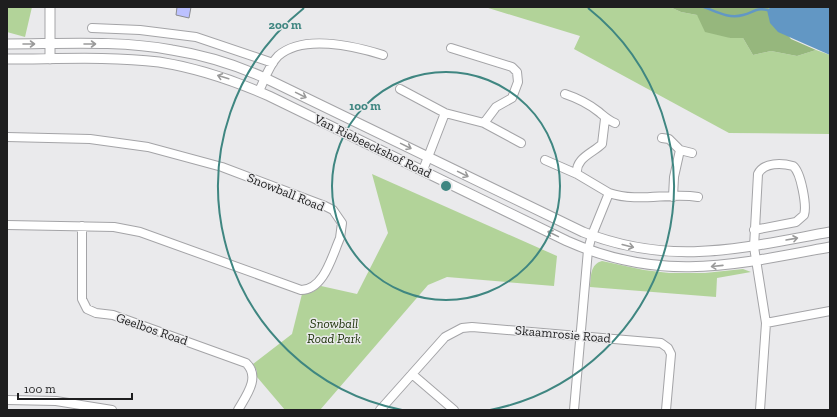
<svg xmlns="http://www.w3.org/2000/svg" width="837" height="417" font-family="'Zilla Slab',serif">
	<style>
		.green { fill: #b2d399 }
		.forest { fill: #96b77d }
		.water { fill: #6297c4 }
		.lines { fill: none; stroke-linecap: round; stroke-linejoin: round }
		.stream { stroke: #6297c4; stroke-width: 2.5 }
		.building { fill: #bcc1ff; stroke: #8c8d8f }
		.minor-casing { stroke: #a4a4a7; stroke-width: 10 }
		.tertiary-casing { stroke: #a4a4a7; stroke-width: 11 }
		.minor { stroke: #fff; stroke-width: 8 }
		.tertiary { stroke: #fff; stroke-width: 9 }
		.oneway { stroke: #9a9a9a }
		.ring { fill: none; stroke: #3f8681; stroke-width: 2 }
		.labels { text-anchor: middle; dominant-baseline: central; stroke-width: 3; stroke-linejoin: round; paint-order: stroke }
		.street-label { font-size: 13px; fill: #1e1e1f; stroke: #eaeaec }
		.park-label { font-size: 13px; font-style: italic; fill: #21360c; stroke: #eaeaec }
		.centre { fill: #3f8681; stroke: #eaeaec; stroke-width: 2 }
		.ring-label { font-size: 12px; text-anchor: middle; font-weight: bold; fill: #3f8681; stroke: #eaeaec; stroke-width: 3; stroke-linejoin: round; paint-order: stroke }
	</style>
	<rect width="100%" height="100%" fill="#eaeaec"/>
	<path class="green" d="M7,7H32L25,37L7,32Z
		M485,7H670L681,12L697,15L730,38H743L753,55L771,51L797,56L816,50L830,55V134L729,133L574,49L580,36Z
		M372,174L557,256L554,286L447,277L428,285L320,410H285L257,377V371L253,364L292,334L302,294L313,292L321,286L357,294L388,233Z
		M602,261L644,270L669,273H705L743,269L751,272L717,278L716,297L590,287C591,277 590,264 602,261Z"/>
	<path class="forest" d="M670,7H771L767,10L791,39L816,50L797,56L771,51L753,55L743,38H730L705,32L697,15L681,12Z"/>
	<path class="water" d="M771,7H830V55L778,32L770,23L767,10Z"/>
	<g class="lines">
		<path class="stream" d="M704,7C717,12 729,19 743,15C753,13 756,7 767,10"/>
	</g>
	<path class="building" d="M177,7H191L189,18L176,15Z"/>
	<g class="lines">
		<g class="minor-casing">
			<path id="minor" d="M92,28L140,30L196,37L273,63
				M451,48L512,67L517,72L518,82L512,98L496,107L484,123
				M400,89L445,113L484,123L521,143
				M259,91C264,81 269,65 278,56C303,34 354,46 383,55
				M565,94C577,98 589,104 599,112C605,117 608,120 615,123
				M7,137L90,139L148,147L222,167L325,206L333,210L342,223L340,238C332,256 324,290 301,290L140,232L114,227L7,225
				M662,138L669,139L680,150L692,153
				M545,160L577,174L609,193
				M423,170L445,113
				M577,174C575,158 593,153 602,144L605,119
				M673,197L674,177L680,150
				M82,226V299L87,309L96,313L113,315L246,363C261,377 246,396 238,410
				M754,230L796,222L804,215C807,206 801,172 793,166C782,163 764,162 758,174L754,247L766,323L760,410
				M766,323L830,311
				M412,374L454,410
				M7,400L56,401L112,410
				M380,410L445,337L462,328L472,327L661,343L668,348L671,354L666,410
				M574,410L588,250L592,235L609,193C638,203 669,192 698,197"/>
		</g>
		<g class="tertiary-casing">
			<path id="tertiary" d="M50,7V59
				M7,44C61,44 118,40 172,50C204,55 236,65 265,78L583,232C672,267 741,248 830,232
				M7,59C57,59 109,56 159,62C197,68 233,80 269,96L567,241C661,283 734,265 830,247"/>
		</g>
		<use href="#minor" class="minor"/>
		<use href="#tertiary" class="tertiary"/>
	</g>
	<defs><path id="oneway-shaft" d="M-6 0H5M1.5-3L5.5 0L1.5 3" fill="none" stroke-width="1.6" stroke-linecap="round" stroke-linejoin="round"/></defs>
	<g class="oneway">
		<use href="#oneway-shaft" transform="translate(29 44)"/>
		<use href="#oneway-shaft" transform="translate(90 44)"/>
		<use href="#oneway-shaft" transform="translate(223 77) rotate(-163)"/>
		<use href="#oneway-shaft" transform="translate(301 95) rotate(26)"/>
		<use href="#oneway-shaft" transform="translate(406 146) rotate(26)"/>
		<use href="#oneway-shaft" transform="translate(463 174) rotate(26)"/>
		<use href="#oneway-shaft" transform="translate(553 234) rotate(-154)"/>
		<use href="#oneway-shaft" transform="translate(792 239) rotate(-10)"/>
		<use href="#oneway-shaft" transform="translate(628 246) rotate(14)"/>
		<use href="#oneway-shaft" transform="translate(717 266) rotate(174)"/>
	</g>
	<g class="ring">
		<circle cx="446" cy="186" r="114"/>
		<path d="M402 410A228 228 0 0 1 304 8M588 8A228 228 0 0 1 490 410"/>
	</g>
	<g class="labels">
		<g class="street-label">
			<text transform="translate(373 146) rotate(26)">Van Riebeeckshof Road</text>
			<text transform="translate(286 192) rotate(22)">Snowball Road</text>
			<text transform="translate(152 329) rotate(19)">Geelbos Road</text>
			<text transform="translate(563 334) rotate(5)">Skaamrosie Road</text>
		</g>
		<g class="park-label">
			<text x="334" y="323">Snowball<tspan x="334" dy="15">Road Park</tspan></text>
		</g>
	</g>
	<circle cx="446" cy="186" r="6" class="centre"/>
	<g class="ring-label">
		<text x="285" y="29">200 m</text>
		<text x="365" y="110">100 m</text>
	</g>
	<rect width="837" height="417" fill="none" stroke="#1e1e1f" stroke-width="16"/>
	<path d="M18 393v6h114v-6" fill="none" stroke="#1e1e1f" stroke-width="2"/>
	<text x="24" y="393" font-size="12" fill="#1e1e1f" stroke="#eaeaec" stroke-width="3" paint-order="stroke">100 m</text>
</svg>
